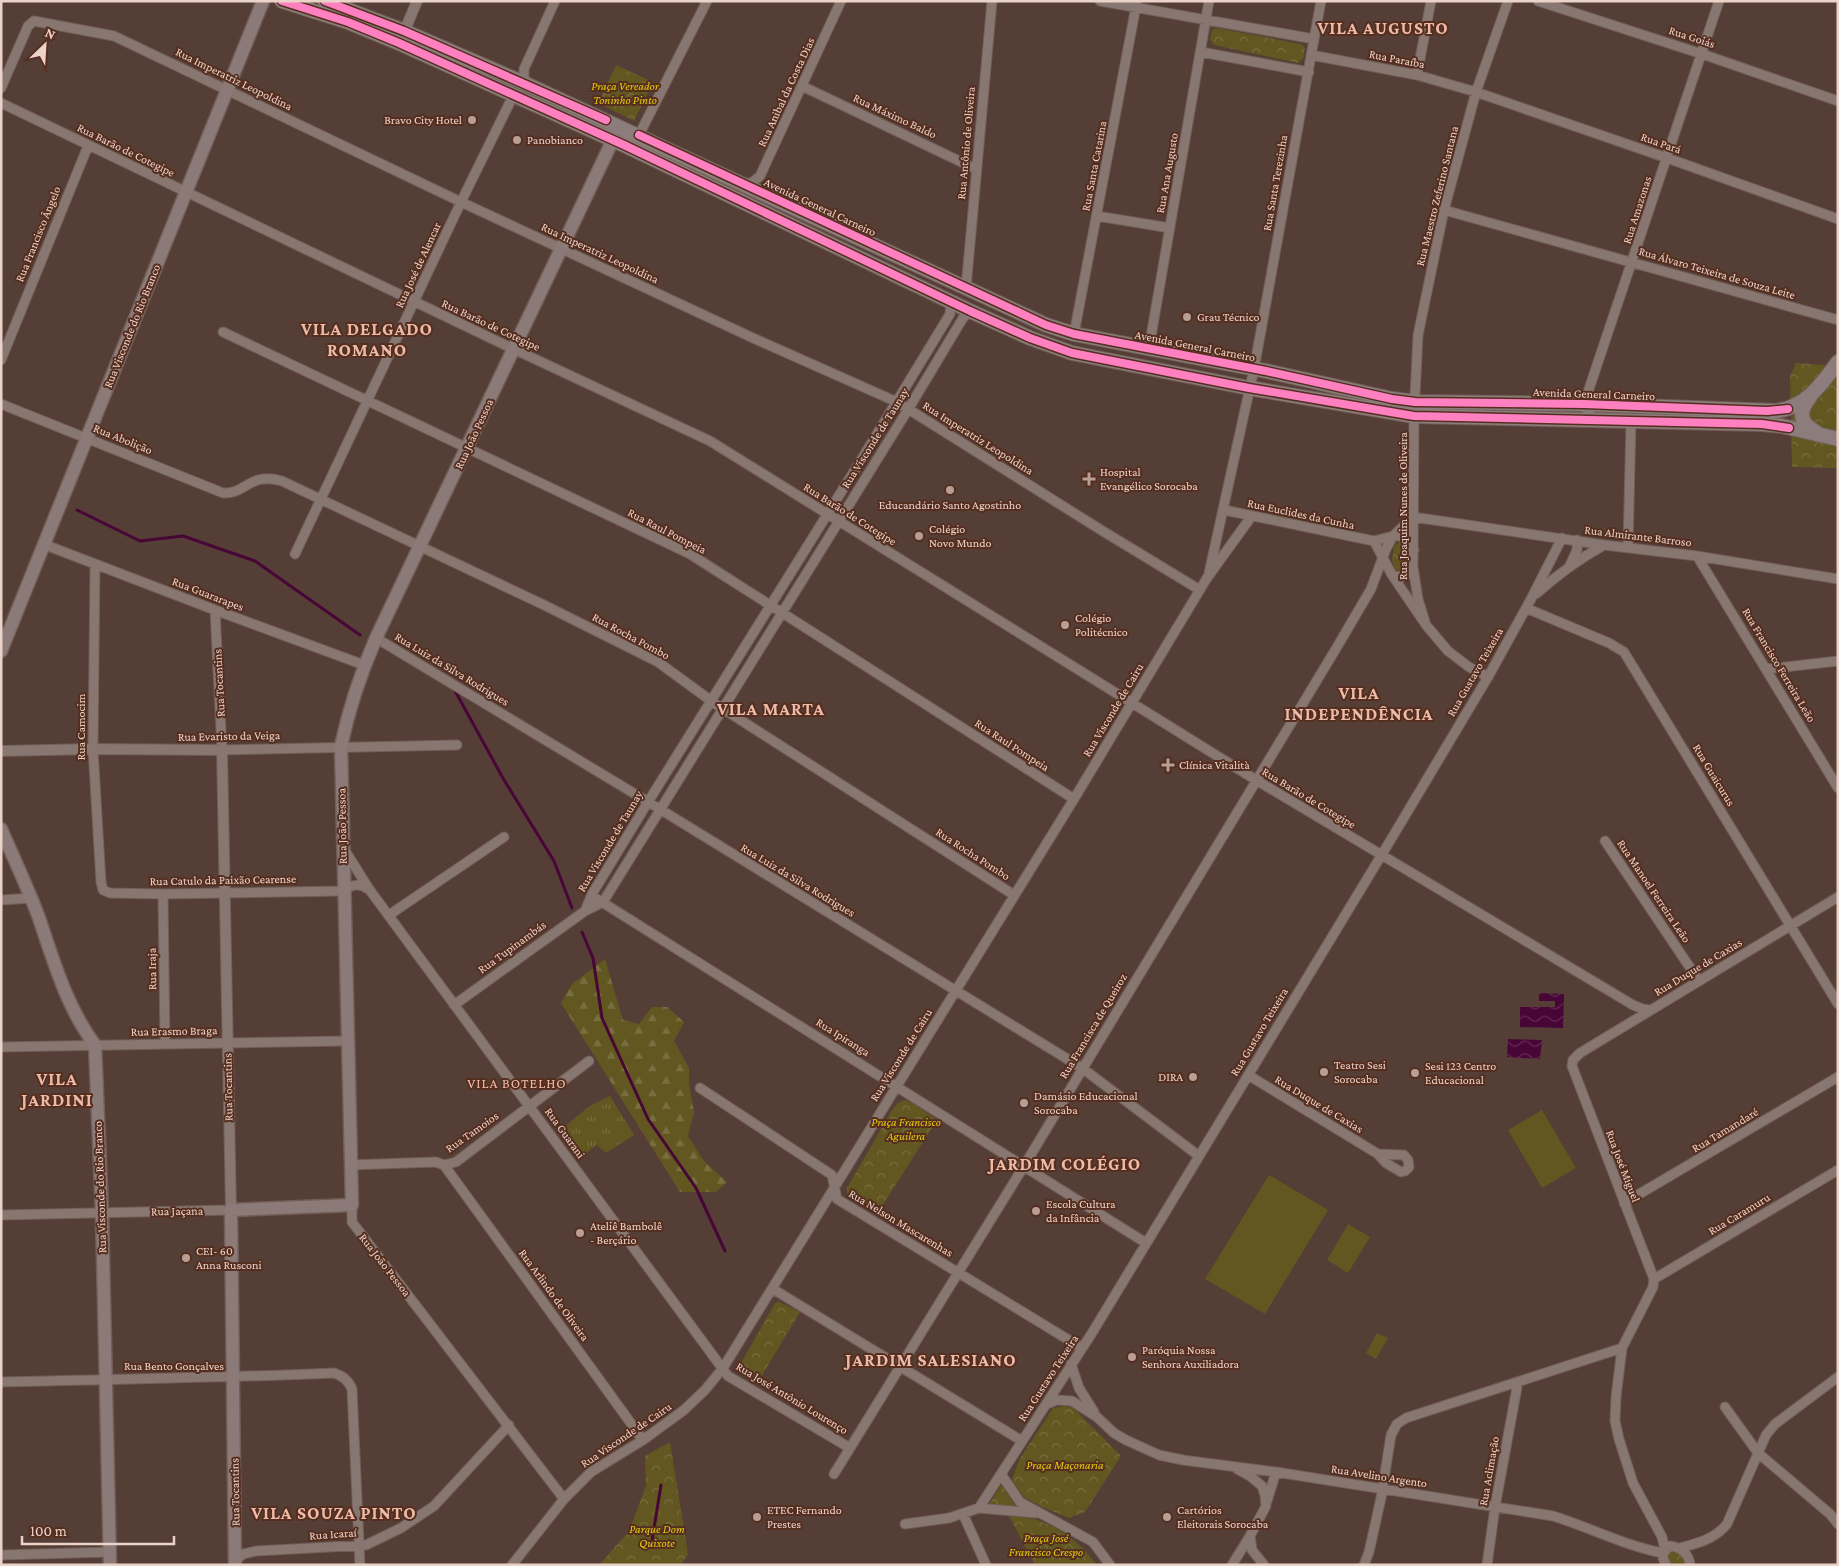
<svg xmlns="http://www.w3.org/2000/svg" width="1839" height="1566" font-family="'Crimson Pro',serif">
	<style>
		.grass { fill: url(#grass-tufts) }
		.forest { fill: url(#forest-firs) }
		.park { fill: url(#park-crowns) }
		.garden { fill: #625720 }
		.water { fill: url(#water-waves) }
		.lines { fill: none; stroke-linecap: round; stroke-linejoin: round }
		.stream { stroke: #480636; stroke-width: 3 }
		.minor-casing { stroke: #725e57; stroke-width: 11 }
		.tertiary-casing { stroke: #725e57; stroke-width: 12 }
		.secondary-casing { stroke: #725e57; stroke-width: 15 }
		.primary-casing { stroke: #725e57; stroke-width: 16 }
		.minor { stroke: #887670; stroke-width: 9 }
		.tertiary { stroke: #887670; stroke-width: 10 }
		.secondary { stroke: #8b7a77; stroke-width: 12 }
		.primary { stroke: #8c7d7c; stroke-width: 14 }
		.cycleway-casing { stroke: #552e1f; stroke-width: 11 }
		.cycleway { stroke: #ff80c0; stroke-width: 8 }
		.poi-dot { fill: #b79f96; stroke: #552e1f; stroke-width: 2 }
		.labels { text-anchor: middle; dominant-baseline: central; stroke-width: 4; stroke-linejoin: round; paint-order: stroke }
		.street-label { font-size: 12px; fill: #ecd3c9; stroke: #552e1f }
		.park-label { font-size: 12px; font-style: italic; fill: #e3cc0d; stroke: #552e1f }
		.poi-label { font-size: 12px; fill: #ecd3c9; stroke: #552e1f; text-anchor: start }
		.neighbourhood-label { font-size: 14px; letter-spacing: 1px; fill: #edbba8; stroke: #552e1f }
		.district-label { font-size: 18px; font-weight: bold; letter-spacing: 1px; fill: #edbba8; stroke: #552e1f }
	</style>
	<defs>
		<pattern id="grass-tufts" width="24" height="20" patternUnits="userSpaceOnUse" patternTransform="scale(1.25)"><rect width="24" height="20" fill="#625720"/><path d="M3 7l-1-3M5 7V3M7 7l1-3M15 17l-1-3M17 17v-4M19 17l1-3" fill="none" stroke="#796e3f"/></pattern>
		<pattern id="forest-firs" width="22" height="20" patternUnits="userSpaceOnUse" patternTransform="scale(1.25)"><rect width="22" height="20" fill="#625720"/><path d="M5 1l3.5 6h-7zM16 11l3.5 6h-7z" fill="#796e3f"/></pattern>
		<pattern id="park-crowns" width="20" height="18" patternUnits="userSpaceOnUse" patternTransform="scale(1.25)"><rect width="20" height="18" fill="#625720"/><path d="M2 6a3 3 0 1 1 6 0M12 15a3 3 0 1 1 6 0" fill="none" stroke="#796e3f"/></pattern>
		<pattern id="water-waves" width="16" height="10" patternUnits="userSpaceOnUse" patternTransform="scale(1.25)"><rect width="16" height="10" fill="#480636"/><path d="M0 5q4-4 8 0t8 0" fill="none" stroke="#632952"/></pattern>
	</defs>
	<rect width="100%" height="100%" fill="#543e36"/>
	<path class="grass" d="M610,1096L634,1135L606,1153L597,1145L580,1157L561,1130L588,1107Z"/>
	<path class="forest" d="M605,959L623,1020L639,1024L652,1007H667L684,1022L674,1041L689,1068V1084L694,1112L688,1136L704,1161L727,1182L716,1192H680L561,1003L572,984Z"/>
	<path class="park" d="M1216,28L1301,44L1305,48L1303,59L1298,63L1214,45L1210,40L1212,30Z
		M616,65L653,82L634,121L598,103Z
		M1796,363L1838,366V468L1792,467L1790,376Z
		M1401,541L1407,547C1408,556 1410,563 1404,570L1398,571L1394,568L1392,559L1394,546Z
		M904,1100L911,1102L937,1120L877,1214L847,1195V1188L892,1110L898,1103Z
		M779,1302L800,1312L758,1382L737,1370L775,1303Z
		M1065,1406L1073,1408L1121,1456L1085,1512L1069,1518L1042,1507L1024,1497L1012,1480L1019,1460L1053,1408Z
		M670,1442L688,1554L681,1565H599L629,1531L646,1486L645,1456Z
		M1002,1484L1016,1507L988,1506Z
		M1009,1516C1017,1517 1026,1517 1033,1519C1059,1526 1082,1544 1097,1565H1035Z
		M1674,1550L1683,1556L1686,1565H1672L1669,1561L1667,1556L1670,1552Z"/>
	<path class="garden" d="M1542,1110L1576,1168L1542,1188L1508,1130Z
		M1269,1175L1328,1210L1265,1314L1205,1279Z
		M1348,1224L1370,1237L1348,1273L1327,1260Z
		M1377,1333L1388,1338L1376,1359L1366,1353Z"/>
	<path class="water" d="M1539,993L1564,994L1563,1028L1520,1027V1007H1555V1001H1539Z
		M1508,1039L1542,1040L1540,1059L1507,1057Z"/>
	<g class="lines">
		<path class="stream" d="M77,510L140,541L183,536L255,561L360,635
			M454,689L504,780L554,861L572,908
			M582,932L593,958L602,1018L648,1119L696,1188L725,1251
			M651,1547L661,1485"/>
		<g class="minor-casing">
			<path id="minor" d="M1100,1L1314,39
				M1538,1L1708,56L1838,101
				M1201,52L1309,72
				M1311,55L1417,75L1476,92L1667,158L1838,219
				M1417,75L1431,1
				M526,84L524,77V69L555,1
				M802,86L976,169
				M1,88L28,26L34,21L114,36L461,202L753,338L897,402L1101,530L1200,590
				M1,103L505,345L710,441L1256,780L1633,1005L1643,1009L1651,1010
				M639,135L707,1
				M745,184L753,182L760,176L841,1
				M1444,210L1838,320
				M1097,216L1170,228
				M966,288L992,1
				M223,332L690,554L1074,799
				M1074,334L1137,1
				M1149,348L1209,1
				M1,360L88,146
				M1,404L223,493C247,494 248,472 282,481L544,605L658,662L714,703L1014,895
				M1596,420L1587,412L1584,404L1719,1
				M1224,510L1374,541L1393,536L1413,517
				M1413,517L1604,545L1697,556L1838,579
				M1393,536C1404,534 1409,542 1414,550
				M1374,541L1392,575L1426,625L1448,651L1469,667L1488,677
				M43,544L215,610L364,665
				M1628,548L1631,421
				M295,554L461,202L514,94
				M1697,556L1838,788
				M95,564L93,749L101,882L103,890L110,893L163,894L344,891C352,884 359,883 368,889
				M1570,565L1577,550V540
				M1209,573L1254,369L1321,1
				M1392,575C1402,579 1407,576 1413,567
				M1536,594C1557,575 1579,559 1604,545
				M1526,608L1609,643L1624,652L1838,1004
				M215,610L222,750L457,745
				M1426,625L1418,599L1413,567L1414,416L1418,335L1444,210L1476,92L1508,1
				M376,638L645,800L1082,1068L1199,1156
				M1767,669L1838,661
				M1605,841L1699,981
				M344,849L369,889L728,1376L850,1448
				M163,894L165,1043
				M597,899L1146,1243
				M1,900L31,898
				M585,911L592,894L648,802L863,457L950,314L951,302
				M389,915L504,837
				M454,1005L585,911L603,902L909,408L963,318L970,311
				M1,1047L347,1041
				M1248,1075L1378,1154L1386,1163L1401,1172L1405,1171L1409,1167L1408,1160L1404,1155L1378,1154
				M700,1088L832,1175L837,1199L1082,1348
				M350,1165L436,1162L444,1165L456,1162L589,1061
				M444,1165L643,1440
				M1624,1203L1838,1077
				M352,1205V1222L564,1499
				M1,1215L231,1210
				M1654,1279L1838,1170
				M773,1289L1022,1441
				M1071,1364L1079,1388L1094,1412
				M1,1382C112,1379 223,1378 334,1373C343,1376 348,1380 352,1389L360,1565
				M1047,1404L1057,1400L1072,1401L1097,1417L1114,1433L1126,1440L1159,1455L1183,1460L1276,1472L1553,1516C1589,1527 1625,1546 1663,1553
				M1725,1407L1758,1453L1830,1514L1838,1524
				M834,1474L1024,1166L1337,647L1371,589L1386,549L1393,536
				M1001,1474L1020,1502L1093,1542L1110,1565
				M1267,1501L1276,1472
				M979,1508L1092,1333L1387,846L1488,677L1531,599L1562,538
				M963,1514L986,1565
				M905,1524L949,1518L979,1508L1036,1513
				M1250,1536L1252,1550L1264,1565
				M1680,1548C1698,1543 1715,1539 1727,1524L1766,1435L1775,1424L1838,1377
				M1665,1550L1662,1537L1633,1483L1619,1439L1615,1421L1616,1397L1622,1348L1653,1287L1654,1279L1572,1066L1573,1060L1580,1053L1838,897
				M1,1555L110,1552
				M235,1561L243,1554L256,1551L366,1545L401,1528L434,1506L509,1425
				M512,1565L564,1499L591,1472L643,1440L684,1410L705,1390L723,1368L1074,799L1207,578L1251,517
				M1232,1565L1250,1536L1266,1506L1265,1495L1262,1486L1250,1476L1237,1469
				M1364,1565L1369,1552L1381,1498L1391,1435L1397,1424L1406,1418L1622,1348
				M1487,1565L1495,1507L1518,1382
				M1666,1565L1663,1558V1553L1670,1546C1681,1547 1689,1554 1690,1565"/>
		</g>
		<g class="tertiary-casing">
			<path id="tertiary" d="M402,37L417,1
				M1,751L93,749L222,750L231,1210"/>
		</g>
		<g class="secondary-casing">
			<path id="secondary" d="M1,651L263,1
				M1,829C14,859 28,888 39,918C54,962 67,1008 95,1045L102,1213L110,1565
				M235,1565L231,1210L352,1205L341,746C349,708 360,675 376,638L610,146L613,140L611,131"/>
		</g>
		<g class="primary-casing">
			<path id="primary" d="M282,1L348,22L399,43L624,145L970,311L1030,338L1072,353L1249,388L1414,416L1762,424L1782,426L1838,439
				M325,1L404,31L526,84L1046,325L1074,334L1266,371L1392,399L1415,402L1584,404L1775,411C1805,408 1821,385 1838,362
				M1810,397C1799,411 1798,422 1816,432"/>
		</g>
		<use href="#minor" class="minor"/>
		<use href="#tertiary" class="tertiary"/>
		<use href="#secondary" class="secondary"/>
		<use href="#primary" class="primary"/>
		<g class="cycleway-casing">
			<path id="cycleway" d="M282,1L348,22L399,43L624,145L970,311L1030,338L1072,353L1249,388L1414,416L1762,424L1789,428
				M325,1L404,31L606,120
				M639,135L1046,325L1074,334L1266,371L1392,399L1415,402L1584,404L1767,411L1788,409"/>
		</g>
		<use href="#cycleway" class="cycleway"/>
	</g>
	<g class="poi-dot">
		<circle cx="472" cy="120" r="5"/>
		<circle cx="517" cy="140" r="5"/>
		<circle cx="1187" cy="317" r="5"/>
		<path d="M1086.5 471.5h5v5h5v5h-5v5h-5v-5h-5v-5h5z"/>
		<circle cx="950" cy="490" r="5"/>
		<circle cx="919" cy="536" r="5"/>
		<circle cx="1065" cy="625" r="5"/>
		<path d="M1165.5 757.5h5v5h5v5h-5v5h-5v-5h-5v-5h5z"/>
		<circle cx="1324" cy="1072" r="5"/>
		<circle cx="1415" cy="1073" r="5"/>
		<circle cx="1193" cy="1077" r="5"/>
		<circle cx="1024" cy="1103" r="5"/>
		<circle cx="1036" cy="1211" r="5"/>
		<circle cx="580" cy="1233" r="5"/>
		<circle cx="186" cy="1258" r="5"/>
		<circle cx="1132" cy="1357" r="5"/>
		<circle cx="757" cy="1517" r="5"/>
		<circle cx="1167" cy="1517" r="5"/>
	</g>
	<g class="labels">
		<g class="street-label">
			<text transform="translate(1692 37) rotate(18)">Rua Goiás</text>
			<text transform="translate(1397 59) rotate(11)">Rua Paraíba</text>
			<text transform="translate(234 79) rotate(26)">Rua Imperatriz Leopoldina</text>
			<text transform="translate(786 92) rotate(-65)">Rua Anibal da Costa Dias</text>
			<text transform="translate(895 116) rotate(25)">Rua Máximo Baldo</text>
			<text transform="translate(966 143) rotate(-85)">Rua Antônio de Oliveira</text>
			<text transform="translate(1661 143) rotate(19)">Rua Pará</text>
			<text transform="translate(126 150) rotate(26)">Rua Barão de Cotegipe</text>
			<text transform="translate(1094 166) rotate(-79)">Rua Santa Catarina</text>
			<text transform="translate(1167 173) rotate(-80)">Rua Ana Augusto</text>
			<text transform="translate(1275 183) rotate(-80)">Rua Santa Terezinha</text>
			<text transform="translate(1437 196) rotate(-76)">Rua Maestro Zeferino Santana</text>
			<text transform="translate(820 207) rotate(25)">Avenida General Carneiro</text>
			<text transform="translate(1637 210) rotate(-72)">Rua Amazonas</text>
			<text transform="translate(38 234) rotate(-68)">Rua Francisco Ângelo</text>
			<text transform="translate(600 253) rotate(25)">Rua Imperatriz Leopoldina</text>
			<text transform="translate(418 265) rotate(-65)">Rua José de Alencar</text>
			<text transform="translate(1717 273) rotate(16)">Rua Álvaro Teixeira de Souza Leite</text>
			<text transform="translate(491 325) rotate(25)">Rua Barão de Cotegipe</text>
			<text transform="translate(132 326) rotate(-68)">Rua Visconde do Rio Branco</text>
			<text transform="translate(1195 346) rotate(11)">Avenida General Carneiro</text>
			<text transform="translate(1594 394) rotate(2)">Avenida General Carneiro</text>
			<text transform="translate(474 434) rotate(-65)">Rua João Pessoa</text>
			<text transform="translate(875 438) rotate(-58)">Rua Visconde de Taunay</text>
			<text transform="translate(978 438) rotate(32)">Rua Imperatriz Leopoldina</text>
			<text transform="translate(123 439) rotate(22)">Rua Abolição</text>
			<text transform="translate(1403 506) rotate(-90)">Rua Joaquim Nunes de Oliveira</text>
			<text transform="translate(850 514) rotate(32)">Rua Barão de Cotegipe</text>
			<text transform="translate(1301 514) rotate(12)">Rua Euclides da Cunha</text>
			<text transform="translate(667 531) rotate(27)">Rua Raul Pompeia</text>
			<text transform="translate(1638 536) rotate(7)">Rua Almirante Barroso</text>
			<text transform="translate(208 594) rotate(21)">Rua Guararapes</text>
			<text transform="translate(631 636) rotate(28)">Rua Rocha Pombo</text>
			<text transform="translate(1779 665) rotate(59)">Rua Francisco Ferreira Leão</text>
			<text transform="translate(452 669) rotate(31)">Rua Luiz da Silva Rodrigues</text>
			<text transform="translate(1475 672) rotate(-60)">Rua Gustavo Teixeira</text>
			<text transform="translate(219 683) rotate(-93)">Rua Tocantins</text>
			<text transform="translate(1113 710) rotate(-59)">Rua Visconde de Cairu</text>
			<text transform="translate(81 727) rotate(-90)">Rua Camocim</text>
			<text transform="translate(229 736) rotate(-1)">Rua Evaristo da Veiga</text>
			<text transform="translate(1012 745) rotate(33)">Rua Raul Pompeia</text>
			<text transform="translate(1714 775) rotate(59)">Rua Guaicurus</text>
			<text transform="translate(1309 798) rotate(31)">Rua Barão de Cotegipe</text>
			<text transform="translate(342 826) rotate(-91)">Rua João Pessoa</text>
			<text transform="translate(610 841) rotate(-59)">Rua Visconde de Taunay</text>
			<text transform="translate(973 854) rotate(33)">Rua Rocha Pombo</text>
			<text transform="translate(223 880) rotate(-1)">Rua Catulo da Paixão Cearense</text>
			<text transform="translate(798 880) rotate(31)">Rua Luiz da Silva Rodrigues</text>
			<text transform="translate(1654 891) rotate(56)">Rua Manoel Ferreira Leão</text>
			<text transform="translate(512 947) rotate(-36)">Rua Tupinambás</text>
			<text transform="translate(1698 967) rotate(-31)">Rua Duque de Caxias</text>
			<text transform="translate(152 969) rotate(-91)">Rua Iraja</text>
			<text transform="translate(1093 1026) rotate(-59)">Rua Francisca de Queiroz</text>
			<text transform="translate(174 1031) rotate(-1)">Rua Erasmo Braga</text>
			<text transform="translate(1259 1032) rotate(-59)">Rua Gustavo Teixeira</text>
			<text transform="translate(843 1037) rotate(32)">Rua Ipiranga</text>
			<text transform="translate(901 1055) rotate(-58)">Rua Visconde de Cairu</text>
			<text transform="translate(228 1087) rotate(-91)">Rua Tocantins</text>
			<text transform="translate(1319 1104) rotate(31)">Rua Duque de Caxias</text>
			<text transform="translate(1725 1130) rotate(-31)">Rua Tamandaré</text>
			<text transform="translate(472 1132) rotate(-35)">Rua Tamoios</text>
			<text transform="translate(565 1133) rotate(54)">Rua Guarani</text>
			<text transform="translate(1623 1166) rotate(69)">Rua José Miguel</text>
			<text transform="translate(100 1187) rotate(-92)">Rua Visconde do Rio Branco</text>
			<text transform="translate(177 1211) rotate(-1)">Rua Jaçana</text>
			<text transform="translate(1739 1214) rotate(-31)">Rua Caramuru</text>
			<text transform="translate(901 1223) rotate(31)">Rua Nelson Mascarenhas</text>
			<text transform="translate(385 1265) rotate(52)">Rua João Pessoa</text>
			<text transform="translate(554 1295) rotate(54)">Rua Arlindo de Oliveira</text>
			<text x="174" y="1366">Rua Bento Gonçalves</text>
			<text transform="translate(1048 1378) rotate(-57)">Rua Gustavo Teixeira</text>
			<text transform="translate(792 1398) rotate(31)">Rua José Antônio Lourenço</text>
			<text transform="translate(626 1435) rotate(-34)">Rua Visconde de Cairu</text>
			<text transform="translate(1489 1471) rotate(-80)">Rua Aclimação</text>
			<text transform="translate(1379 1476) rotate(9)">Rua Avelino Argento</text>
			<text transform="translate(235 1492) rotate(-91)">Rua Tocantins</text>
			<text transform="translate(333 1534) rotate(-4)">Rua Icaraí</text>
		</g>
		<g class="park-label">
			<text x="625" y="86">Praça Vereador<tspan x="625" dy="14">Toninho Pinto</tspan></text>
			<text x="906" y="1122">Praça Francisco<tspan x="906" dy="14">Aguilera</tspan></text>
			<text x="1065" y="1465">Praça Maçonaria</text>
			<text x="657" y="1529">Parque Dom<tspan x="657" dy="14">Quixote</tspan></text>
			<text x="1046" y="1538">Praça José<tspan x="1046" dy="14">Francisco Crespo</tspan></text>
		</g>
		<g class="poi-label">
			<text x="462" y="120" text-anchor="end">Bravo City Hotel</text>
			<text x="527" y="140">Panobianco</text>
			<text x="1197" y="317">Grau Técnico</text>
			<text x="1100" y="472">Hospital<tspan x="1100" dy="14">Evangélico Sorocaba</tspan></text>
			<text x="950" y="505" text-anchor="middle">Educandário Santo Agostinho</text>
			<text x="929" y="529">Colégio<tspan x="929" dy="14">Novo Mundo</tspan></text>
			<text x="1075" y="618">Colégio<tspan x="1075" dy="14">Politécnico</tspan></text>
			<text x="1179" y="765">Clínica Vitalità</text>
			<text x="1334" y="1065">Teatro Sesi<tspan x="1334" dy="14">Sorocaba</tspan></text>
			<text x="1425" y="1066">Sesi 123 Centro<tspan x="1425" dy="14">Educacional</tspan></text>
			<text x="1183" y="1077" text-anchor="end">DIRA</text>
			<text x="1034" y="1096">Damásio Educacional<tspan x="1034" dy="14">Sorocaba</tspan></text>
			<text x="1046" y="1204">Escola Cultura<tspan x="1046" dy="14">da Infância</tspan></text>
			<text x="590" y="1226">Ateliê Bambolê<tspan x="590" dy="14">- Berçário</tspan></text>
			<text x="196" y="1251">CEI- 60<tspan x="196" dy="14">Anna Rusconi</tspan></text>
			<text x="1142" y="1350">Paróquia Nossa<tspan x="1142" dy="14">Senhora Auxiliadora</tspan></text>
			<text x="767" y="1510">ETEC Fernando<tspan x="767" dy="14">Prestes</tspan></text>
			<text x="1177" y="1510">Cartórios<tspan x="1177" dy="14">Eleitorais Sorocaba</tspan></text>
		</g>
		<g class="neighbourhood-label">
			<text x="517" y="1083">VILA BOTELHO</text>
		</g>
		<g class="district-label">
			<text x="1383" y="28">VILA AUGUSTO</text>
			<text x="367" y="329">VILA DELGADO<tspan x="367" dy="21">ROMANO</tspan></text>
			<text x="1359" y="693">VILA<tspan x="1359" dy="21">INDEPENDÊNCIA</tspan></text>
			<text x="771" y="709">VILA MARTA</text>
			<text x="57" y="1079">VILA<tspan x="57" dy="21">JARDINI</tspan></text>
			<text x="1065" y="1164">JARDIM COLÉGIO</text>
			<text x="931" y="1360">JARDIM SALESIANO</text>
			<text x="334" y="1513">VILA SOUZA PINTO</text>
		</g>
	</g>
	<rect width="1839" height="1566" fill="none" stroke="#ecd3c9" stroke-width="5"/>
	<g transform="translate(45 45) rotate(25)" stroke="#552e1f" stroke-width="4" paint-order="stroke">
	<path d="M0-4L9 19L0 12L-9 19Z" fill="#ecd3c9"/>
	<text y="-8" font-size="14" font-weight="bold" text-anchor="middle" fill="#ecd3c9">N</text>
	</g>
	<path d="M22 1536v8h152v-8" fill="none" stroke="#ecd3c9" stroke-width="2.5"/>
	<text x="30" y="1536" font-size="15" fill="#ecd3c9" stroke="#552e1f" stroke-width="4" paint-order="stroke">100 m</text>
</svg>
